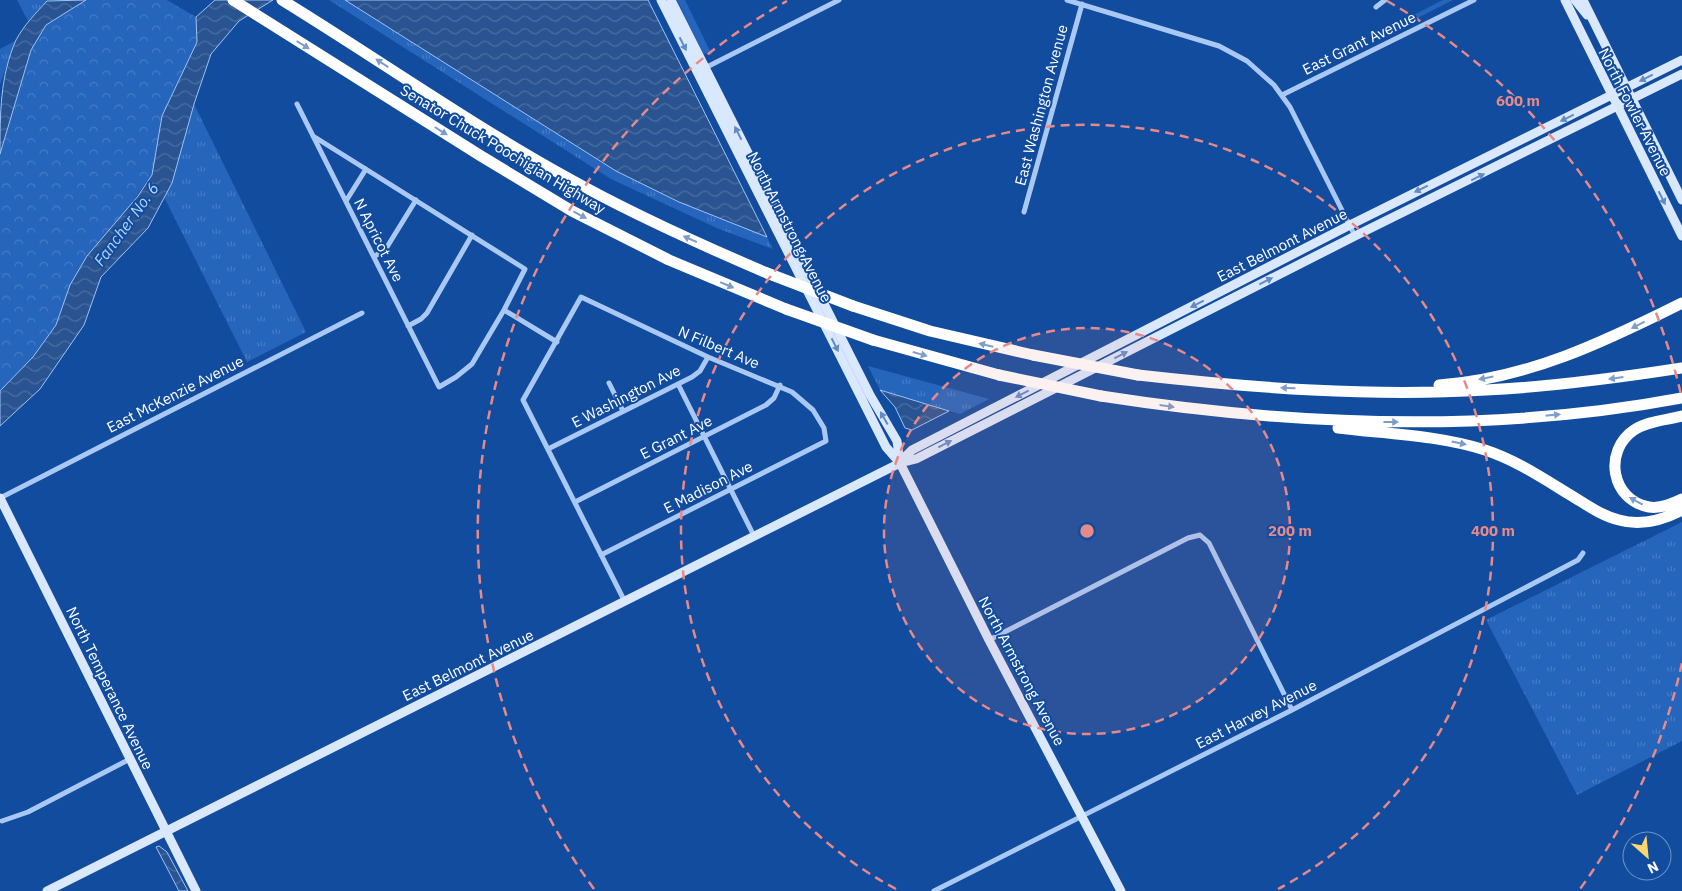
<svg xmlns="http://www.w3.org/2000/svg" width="1682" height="891" font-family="'IBM Plex Sans',sans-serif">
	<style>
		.grass { fill: url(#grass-tufts) }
		.forest { fill: url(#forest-crowns) }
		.green { fill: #2565bc }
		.water { fill: url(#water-waves); stroke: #9bc3f7 }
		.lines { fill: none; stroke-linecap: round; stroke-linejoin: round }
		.street { stroke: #a9c9f4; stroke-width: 5 }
		.secondary { stroke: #d9e8fd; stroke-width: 9 }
		.highway { stroke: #fff; stroke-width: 11 }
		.highway-bridge { stroke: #fff; stroke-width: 11 }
		.oneway { fill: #628ac4 }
		.oneway2 { fill: #7d9dca }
		.ring { fill: none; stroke: #e88989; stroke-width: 2.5; stroke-dasharray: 9 6 }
		.labels { text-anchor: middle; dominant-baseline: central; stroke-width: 4; stroke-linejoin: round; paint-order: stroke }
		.street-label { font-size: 15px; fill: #fff; stroke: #124c9e }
		.water-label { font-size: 16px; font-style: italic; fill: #b5d3fb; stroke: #124c9e }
		.centre { fill: #e88989; stroke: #124c9e; stroke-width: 2.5 }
		.ring-label { font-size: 15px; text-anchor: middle; font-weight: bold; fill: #e88989; stroke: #124c9e; stroke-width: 4; stroke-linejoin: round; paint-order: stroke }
	</style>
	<defs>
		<pattern id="grass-tufts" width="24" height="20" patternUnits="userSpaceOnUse" patternTransform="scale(1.25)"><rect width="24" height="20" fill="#2565bc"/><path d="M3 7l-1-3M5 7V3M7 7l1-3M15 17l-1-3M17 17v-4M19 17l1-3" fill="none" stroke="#467cc6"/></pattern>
		<pattern id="forest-crowns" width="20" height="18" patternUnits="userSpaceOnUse" patternTransform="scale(1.25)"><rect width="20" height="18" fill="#2565bc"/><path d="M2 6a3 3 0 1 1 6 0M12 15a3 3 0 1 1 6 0" fill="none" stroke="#467cc6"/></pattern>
		<pattern id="water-waves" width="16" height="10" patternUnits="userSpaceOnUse" patternTransform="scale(1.25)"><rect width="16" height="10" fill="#2a5491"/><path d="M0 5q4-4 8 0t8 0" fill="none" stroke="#4a6ea2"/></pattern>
	</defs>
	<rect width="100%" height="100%" fill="#124c9e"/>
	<path class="grass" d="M17,0H48L28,21Z
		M329,0H345L616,171L679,202L767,237L773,249L719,229L611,179Z
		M15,41L2,79L0,85V49Z
		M194,104L306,332L247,362L164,197L172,183Z
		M868,366L989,399L960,414L880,390Z
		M1682,522V741L1577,795L1486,620Z"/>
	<path class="forest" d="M86,0H167L196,17L197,42L162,116L152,175L70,285L56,325L33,357L0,391V154L31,50L46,25Z"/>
	<path class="green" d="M677,0H685L712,55L703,53Z
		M1443,0H1453L1396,29L1390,27Z"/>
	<path class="water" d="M86,0L46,25L31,50L0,154C0,114 0,76 16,40C24,25 36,13 47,1Z
		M215,0H273L239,21L211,54L194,104L172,183L148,228L101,277L84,325L40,389L0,426V391L33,357L56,325L70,285L87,256L138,196L152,175L162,116L197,42L196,17Z
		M345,0H648L767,237L679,202L616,171Z
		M880,390L949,411L912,430L905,428L895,407Z
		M159,846L167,852L188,891H179L156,847Z"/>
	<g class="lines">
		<path class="street" d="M1067,0L1219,46L1247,61L1274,85L1290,107L1355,236
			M1376,7L1385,0
			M697,72L839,0
			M1282,95L1474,0
			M297,104L439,387L456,377L472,364L504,310L525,269L313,136
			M346,201L366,169
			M1024,212L1082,4
			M374,257L387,247L416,200
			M504,310L557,342
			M408,326L421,319L427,313L472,235
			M609,383L623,411
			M678,384L754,536
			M548,449L692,377L700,371L708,357
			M0,498L362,313
			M575,502L766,405L774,398L780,385
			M601,555L826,441L824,428L813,410L792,392L708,357L581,297L523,400L625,602
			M989,640L1188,538L1200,535L1209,543L1292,710
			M2,821L28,812L130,759
			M934,891L1292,710L1578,560L1583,553"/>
		<path class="secondary" d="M661,0L886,447L900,463L989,640L1121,891
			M671,0L870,395L897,441L900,462
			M1565,0L1682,236
			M1575,0L1587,15
			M1583,0L1682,200
			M900,462L912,450L1350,225L1682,60
			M0,498L196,891
			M47,891L900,463L916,459L1355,236L1682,74"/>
		<path class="highway" d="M233,0L481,156L572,211L669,260L786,309
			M282,0C378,59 470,124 568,178C632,214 699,244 767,273
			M853,306L930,331L1033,355
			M873,340L999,375
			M1138,375C1253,388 1371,397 1486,390C1552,387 1617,378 1682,368
			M1439,385C1527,379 1604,342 1682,303
			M1101,396C1293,426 1491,434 1682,398
			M1682,416C1667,420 1647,421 1634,430C1603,451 1611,500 1649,507C1660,509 1672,504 1682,499
			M1338,428C1387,434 1437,435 1485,450C1516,460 1544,479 1572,496C1587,505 1602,516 1619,520C1640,526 1663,520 1682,510"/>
		<path class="highway-bridge" d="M767,273L853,306
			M786,309L873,340
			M1033,355L1138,375
			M999,375L1101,396"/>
	</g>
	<defs><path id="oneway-solid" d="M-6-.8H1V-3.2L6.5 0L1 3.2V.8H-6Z" transform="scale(1.25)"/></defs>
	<g class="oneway">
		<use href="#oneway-solid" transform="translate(683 44) rotate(63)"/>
		<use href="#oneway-solid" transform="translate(1646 78) rotate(153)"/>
		<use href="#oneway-solid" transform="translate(1567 118) rotate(154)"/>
		<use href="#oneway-solid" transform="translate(738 133) rotate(-117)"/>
		<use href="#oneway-solid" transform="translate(1478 177) rotate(-26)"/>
		<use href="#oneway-solid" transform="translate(1421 189) rotate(154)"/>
		<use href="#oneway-solid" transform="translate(1662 198) rotate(63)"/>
		<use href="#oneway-solid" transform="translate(1266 281) rotate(-27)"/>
		<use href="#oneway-solid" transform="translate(1197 304) rotate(153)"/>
		<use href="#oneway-solid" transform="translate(835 345) rotate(63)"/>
		<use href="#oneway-solid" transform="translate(1121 355) rotate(-27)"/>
		<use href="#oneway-solid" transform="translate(1022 394) rotate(153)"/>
		<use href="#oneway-solid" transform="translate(884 418) rotate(-120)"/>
		<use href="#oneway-solid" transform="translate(945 444) rotate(-27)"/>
	</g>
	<g class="oneway2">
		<use href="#oneway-solid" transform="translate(303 45) rotate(32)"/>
		<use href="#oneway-solid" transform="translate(382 63) rotate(-147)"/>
		<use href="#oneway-solid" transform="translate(441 131) rotate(32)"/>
		<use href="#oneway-solid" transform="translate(580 215) rotate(28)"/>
		<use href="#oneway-solid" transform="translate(690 239) rotate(-156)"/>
		<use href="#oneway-solid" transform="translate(727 285) rotate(23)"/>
		<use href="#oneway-solid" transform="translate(1638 325) rotate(153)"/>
		<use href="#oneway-solid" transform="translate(986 345) rotate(-167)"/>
		<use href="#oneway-solid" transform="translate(920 354) rotate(16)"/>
		<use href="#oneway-solid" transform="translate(1486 378) rotate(169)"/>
		<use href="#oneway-solid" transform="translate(1616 378) rotate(172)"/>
		<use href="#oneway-solid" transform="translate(1288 388) rotate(-178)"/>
		<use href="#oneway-solid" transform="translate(1167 406) rotate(8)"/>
		<use href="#oneway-solid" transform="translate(1553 415) rotate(-6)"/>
		<use href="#oneway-solid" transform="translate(1391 422)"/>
		<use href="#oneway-solid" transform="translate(1459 443) rotate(12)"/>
		<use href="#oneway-solid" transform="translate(1636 501) rotate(-151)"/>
	</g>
	<circle cx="1087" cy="531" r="203" fill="#e88989" fill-opacity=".12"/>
	<g class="ring">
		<circle cx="1087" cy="531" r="203"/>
		<path d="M896 889A406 406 0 1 1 1278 889"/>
		<path d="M1682 663A609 609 0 0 1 1580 889M594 889A609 609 0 0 1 787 1M1387 1A609 609 0 0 1 1682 399"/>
	</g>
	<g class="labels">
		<g class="street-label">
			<text transform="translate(1359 43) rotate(-26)">East Grant Avenue</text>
			<text transform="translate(1041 105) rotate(-75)">East Washington Avenue</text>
			<text transform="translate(1635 112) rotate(63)">North Fowler Avenue</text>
			<text transform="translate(503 149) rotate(31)">Senator Chuck Poochigian Highway</text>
			<text transform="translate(790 227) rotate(63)">North Armstrong Avenue</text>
			<text transform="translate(379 240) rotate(63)">N Apricot Ave</text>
			<text transform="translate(1282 245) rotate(-27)">East Belmont Avenue</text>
			<text transform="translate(719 347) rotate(23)">N Filbert Ave</text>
			<text transform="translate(175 394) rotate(-27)">East McKenzie Avenue</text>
			<text transform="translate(626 396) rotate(-27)">E Washington Ave</text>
			<text transform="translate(676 437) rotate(-27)">E Grant Ave</text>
			<text transform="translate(708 487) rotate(-27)">E Madison Ave</text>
			<text transform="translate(468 665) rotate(-26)">East Belmont Avenue</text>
			<text transform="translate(1022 671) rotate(62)">North Armstrong Avenue</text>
			<text transform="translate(110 688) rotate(64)">North Temperance Avenue</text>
			<text transform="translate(1256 714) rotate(-27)">East Harvey Avenue</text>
		</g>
		<g class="water-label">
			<text transform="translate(126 224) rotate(-54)">Fancher No. 6</text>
		</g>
	</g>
	<circle cx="1087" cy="531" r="8" class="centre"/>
	<g class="ring-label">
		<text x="1518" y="106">600 m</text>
		<text x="1290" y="536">200 m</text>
		<text x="1493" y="536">400 m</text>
	</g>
	<g transform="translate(1647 856) rotate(153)"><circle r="24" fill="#124c9e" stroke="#7194c5"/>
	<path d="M0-4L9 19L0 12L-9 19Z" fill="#ffd86c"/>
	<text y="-8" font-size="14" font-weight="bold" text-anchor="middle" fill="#ffffff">N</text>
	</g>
</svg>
